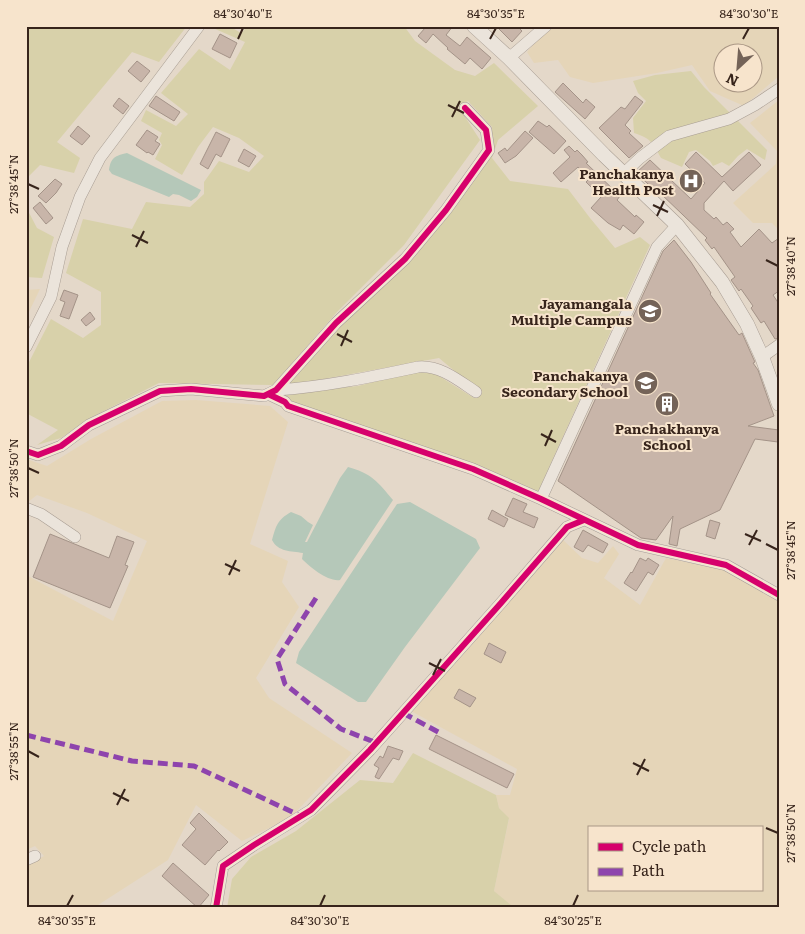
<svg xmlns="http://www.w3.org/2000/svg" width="805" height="934" font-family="Literata,serif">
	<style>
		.farmland { fill: #e5d5b8; fill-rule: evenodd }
		.green { fill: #d8d1aa }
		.water { fill: #b5c8b9 }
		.building { fill: #c8b5a9; stroke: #a49388 }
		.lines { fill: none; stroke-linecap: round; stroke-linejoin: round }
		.minor-casing { stroke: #a89d93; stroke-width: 12 }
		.tertiary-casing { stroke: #a89d93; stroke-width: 15 }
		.minor { stroke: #ebe4db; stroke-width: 11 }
		.tertiary { stroke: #ebe4db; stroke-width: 14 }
		.quiet { stroke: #8e44ad; stroke-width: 5; stroke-dasharray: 10 5; stroke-linecap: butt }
		.cycleway-casing { stroke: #f7e4cc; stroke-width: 9 }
		.cycleway { stroke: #d6006c; stroke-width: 6 }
		.ticks { fill: none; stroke: #37241b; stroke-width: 2 }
		.labels { text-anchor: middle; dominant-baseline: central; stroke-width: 4; stroke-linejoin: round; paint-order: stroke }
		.poi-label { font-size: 14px; font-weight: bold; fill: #37241b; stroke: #f7e4cc; text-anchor: end }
		.neatline { fill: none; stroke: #37241b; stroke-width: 2 }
		.ticks-label { font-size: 12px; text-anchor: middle; fill: #37241b }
	</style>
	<rect width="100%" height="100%" fill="#e4d8c9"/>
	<path class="farmland" d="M556,26H779V76L744,106L710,91L692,65L657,73L593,83L570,77L558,60L534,63L527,52L539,38ZM722,52H752V82H722Z
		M779,100V230L772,223H753L733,203L776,164L777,151L750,123Z
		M40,289L26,318V290Z
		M196,400L270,406L288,422L250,544L288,561L282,582L299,607L256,678L269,698L352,753L290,818L242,841L196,805L168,860L98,905L95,908H26V866L44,856L35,846L26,850V575L113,621L147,541L87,513L37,495L28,502L26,501V459L47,466L91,439L162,401Z
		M561,538L582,558L598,563L613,546L619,554L604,578L640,605L666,558L725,570L779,602V908H510V905L494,891L509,819L499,808L496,795H510L517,769L411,711ZM589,828H761V890H589Z"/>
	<path class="green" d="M26,26H187L159,62L132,52L57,142L80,158L74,173L40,165L26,179Z
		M214,26H229L241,33L248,26H404L415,41L455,70L475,76L494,63L538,106L498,140L492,158L510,181L568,189L590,218L615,248L640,237L650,245L541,485L538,493L291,404L278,394L358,386L400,375L431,371L474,398L482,394L439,358L285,386L336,327L408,262L491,154L492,127L468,101L458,106L480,140L404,245L337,312L273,385L159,383L94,416L61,438L37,445L58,430L26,413V368L51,319L83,338L101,325V292L66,273L83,219L132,229L146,202L190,207L204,194V182L219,161L249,172L264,156L239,138L213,127L198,147L182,175L155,159L162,145L159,140L162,133L141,121L146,110L176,126L188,114L161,93L199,49L230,70L245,42L213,28Z
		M691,71L704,87L767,150L765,160L747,149L738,156L729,166L722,162L713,166L710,161L696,150L689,152L682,167L661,158C652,141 651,139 634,133L633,118L646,101L638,93L633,81L655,75Z
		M26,207L37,228L54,237L42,278L26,277Z
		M413,753L496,795L499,808L509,818L494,891L511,905L510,908H227L232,879L251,857L296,831L360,780L393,783Z"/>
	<path class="water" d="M127,153L201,190L197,197L191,201L179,195L173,194L169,197L112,174L109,170C111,157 115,156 127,153Z
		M348,467C371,473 378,482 393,500L340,580C328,582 310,567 302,559L303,553C291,551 278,552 272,540C276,526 277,520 291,512L301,516L308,522L313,525L305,542H307L340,478Z
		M410,502L476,539L480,548L405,647L366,702H358L296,663L299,652L397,504Z"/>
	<path class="building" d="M423,26H453L446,35L460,46L467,37L491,58L482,69L470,58L465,64L447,49L448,48L433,34L426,43L418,36L425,28Z
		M496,26H517L522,31L512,42Z
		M220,34L237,43L230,58L212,49Z
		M137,61L150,71L141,82L128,71Z
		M563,83L583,103L586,99L595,107L585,119L555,92Z
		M156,96L180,112L174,121L149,106Z
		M635,96L643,102L625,125L631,131L629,133L643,146L629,158L599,128L621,107L625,109Z
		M119,98L129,106L123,114L113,106Z
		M538,121L547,127L549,125L566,141L554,154L529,132Z
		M78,126L90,136L82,145L70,136Z
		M147,130L158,137L155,141L160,144L153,155L148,152L147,153L136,145Z
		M525,131L533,138L516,156L505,163L498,153L505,148L507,151Z
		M216,132L230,139L221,157L216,154L208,169L200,164Z
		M569,146L575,152L577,150L582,155L588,162L586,163L620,196L617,200L635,217L636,215L644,222L634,234L623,225L620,230L608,223L591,208L601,197L586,182L589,179L578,167L561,182L553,173L570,157L564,150Z
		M244,149L256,156L249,167L238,161Z
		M696,152L722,177L749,152L761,165L733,191L724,181L704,203V210L714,219L716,217L723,225L727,222L734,229L730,232L741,247L759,229L772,243L779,238V291L773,295L779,304V338L775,339L764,321L761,323L751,308L753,306L741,289L739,291L731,280L735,277L714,247L712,249L705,240L707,238L659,192L658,193L636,173L650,160L691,199L705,183L685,164Z
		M55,179L62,184L56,193L46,203L38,196Z
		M40,202L53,218L46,224L33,208Z
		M674,240L691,262L711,293L710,294L739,335L742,333L754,360L755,362L753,363L758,370L774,416L748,426L779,430L778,442L755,439L720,510L680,529L677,546L669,544L673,516L656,540L641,538L558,481L663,251Z
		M64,290L78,295L69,319L60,316L65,302L60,300Z
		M90,312L95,319L86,326L81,320Z
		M513,498L527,504L523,512L538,518L534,528L505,515Z
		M492,510L508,519L504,527L488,519Z
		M710,520L720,523L715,539L706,536Z
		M583,530L608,544L603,553L588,545L583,552L574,547Z
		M50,534L109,558L117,536L134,542L125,565L128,566L110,608L33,577Z
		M640,558L646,561L648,558L659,565L653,575L648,572L636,591L624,583L631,572L632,573Z
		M489,643L506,652L501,663L484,654Z
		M459,689L476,698L470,707L454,698Z
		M436,735L514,774L507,788L429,749Z
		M388,746L403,751L399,760L393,758L379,779L375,777L379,768L374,765L380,756L383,758Z
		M199,813L228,842L219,851L218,850L205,865L182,845L196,829L190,823Z
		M173,863L209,895L198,908L162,876Z"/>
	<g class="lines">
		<g class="minor-casing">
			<path id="minor" d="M509,58L546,26
				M623,174L640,158L669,136L729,119L755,105L779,89
				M26,347L51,297L62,247L80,197L100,158L199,26
				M762,357L779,345
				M276,390C324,387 371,377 418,367C440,365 458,380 476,392
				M268,394L285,402L288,406L473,469L541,499L638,545L726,565L779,595
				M26,451L38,455L61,446L89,425L160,391L191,389L264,396L276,390L336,323L405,259L446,210L489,150L486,130L465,108
				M541,499L657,247L677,225
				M26,508L41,514L75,537
				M26,860L35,856
				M216,908L223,866L254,845L311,810L370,750L501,603L567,527L584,520"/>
		</g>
		<g class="tertiary-casing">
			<path id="tertiary" d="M474,26L509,58L604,155L677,225L722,282L747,324L762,357L779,404"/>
		</g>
		<use href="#minor" class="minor"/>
		<use href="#tertiary" class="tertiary"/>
		<path class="quiet" d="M316,598L277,659L285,684L341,729L377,743
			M403,713L440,733
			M26,735L132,761L194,766L301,816"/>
		<g class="cycleway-casing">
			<path id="cycleway" d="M268,394L285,402L288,406L473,469L541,499L638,545L726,565L779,595
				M26,451L38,455L61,446L89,425L160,391L191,389L264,396L276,390L336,323L405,259L446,210L489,150L486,130L465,108
				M216,908L223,866L254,845L311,810L370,750L501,603L567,527L584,520"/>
		</g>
		<use href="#cycleway" class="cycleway"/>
	</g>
	<path class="ticks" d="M238,39L243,28M490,39L496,28M743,39L749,28M448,105L464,113M452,117L460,101M28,184L39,189M653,205L668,212M657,216L664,201M132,235L148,243M136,247L144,231M766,260L778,266M337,334L352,342M341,346L348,330M541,434L556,442M545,446L552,430M28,468L39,473M745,534L761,541M766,544L778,550M749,545L757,530M225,564L240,571M229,575L236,560M429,663L445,671M433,675L441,659M28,751L39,757M633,763L649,771M637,775L645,759M113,793L129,801M117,805L125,789M766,828L778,833M67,906L73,895M320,906L325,895M573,906L578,895"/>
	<defs>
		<g id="hospital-disc" transform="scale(1.25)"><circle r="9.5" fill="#746358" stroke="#f7e4cc"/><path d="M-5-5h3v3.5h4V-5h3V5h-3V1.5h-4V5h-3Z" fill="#fff"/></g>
		<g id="school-disc" transform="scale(1.25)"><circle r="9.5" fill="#746358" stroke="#f7e4cc"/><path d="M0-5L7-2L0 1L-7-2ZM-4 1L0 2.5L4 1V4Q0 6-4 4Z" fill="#fff"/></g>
		<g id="building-disc" transform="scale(1.25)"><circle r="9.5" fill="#746358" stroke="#f7e4cc"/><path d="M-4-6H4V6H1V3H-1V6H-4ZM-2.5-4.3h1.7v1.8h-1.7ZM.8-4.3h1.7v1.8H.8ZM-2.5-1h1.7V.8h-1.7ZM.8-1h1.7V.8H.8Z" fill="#fff"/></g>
	</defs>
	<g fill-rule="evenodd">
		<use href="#hospital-disc" x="691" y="181"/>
		<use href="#school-disc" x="650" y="311"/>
		<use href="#school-disc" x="646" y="383"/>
		<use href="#building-disc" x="667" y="404"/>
	</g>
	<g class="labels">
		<g class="poi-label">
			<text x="674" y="173">Panchakanya<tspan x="674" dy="16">Health Post</tspan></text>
			<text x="632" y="303">Jayamangala<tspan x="632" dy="16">Multiple Campus</tspan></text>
			<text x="628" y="375">Panchakanya<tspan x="628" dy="16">Secondary School</tspan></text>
			<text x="667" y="428" text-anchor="middle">Panchakhanya<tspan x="667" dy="16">School</tspan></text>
		</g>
	</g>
	<rect width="805" height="934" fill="none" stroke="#f7e4cc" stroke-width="55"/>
	<rect x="588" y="826" width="175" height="65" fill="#f7e4cc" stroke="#aa9785"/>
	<rect x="598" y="843" width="25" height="8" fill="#d6006c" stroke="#aa9785"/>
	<text x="632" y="852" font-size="15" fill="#37241b">Cycle path</text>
	<rect x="598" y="868" width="25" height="8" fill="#8e44ad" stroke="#aa9785"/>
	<text x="632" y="876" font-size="15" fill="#37241b">Path</text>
	<g transform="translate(738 68) rotate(206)"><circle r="24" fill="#f7e4cc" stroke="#aa9785"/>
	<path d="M0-4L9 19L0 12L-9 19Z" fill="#746358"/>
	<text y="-8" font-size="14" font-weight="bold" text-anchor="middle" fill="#37241b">N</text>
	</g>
	<rect x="28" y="28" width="750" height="878" class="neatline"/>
	<g class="ticks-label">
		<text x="243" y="18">84°30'40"E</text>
		<text x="496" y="18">84°30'35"E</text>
		<text x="749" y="18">84°30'30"E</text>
		<text transform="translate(14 184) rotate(-90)" y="4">27°38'45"N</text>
		<text transform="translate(791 266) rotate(-90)" y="4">27°38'40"N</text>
		<text transform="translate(14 468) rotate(-90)" y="4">27°38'50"N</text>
		<text transform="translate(791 550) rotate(-90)" y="4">27°38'45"N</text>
		<text transform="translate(14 751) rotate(-90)" y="4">27°38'55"N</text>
		<text transform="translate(791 833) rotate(-90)" y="4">27°38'50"N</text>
		<text x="67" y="925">84°30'35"E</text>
		<text x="320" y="925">84°30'30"E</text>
		<text x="573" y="925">84°30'25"E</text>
	</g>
</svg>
